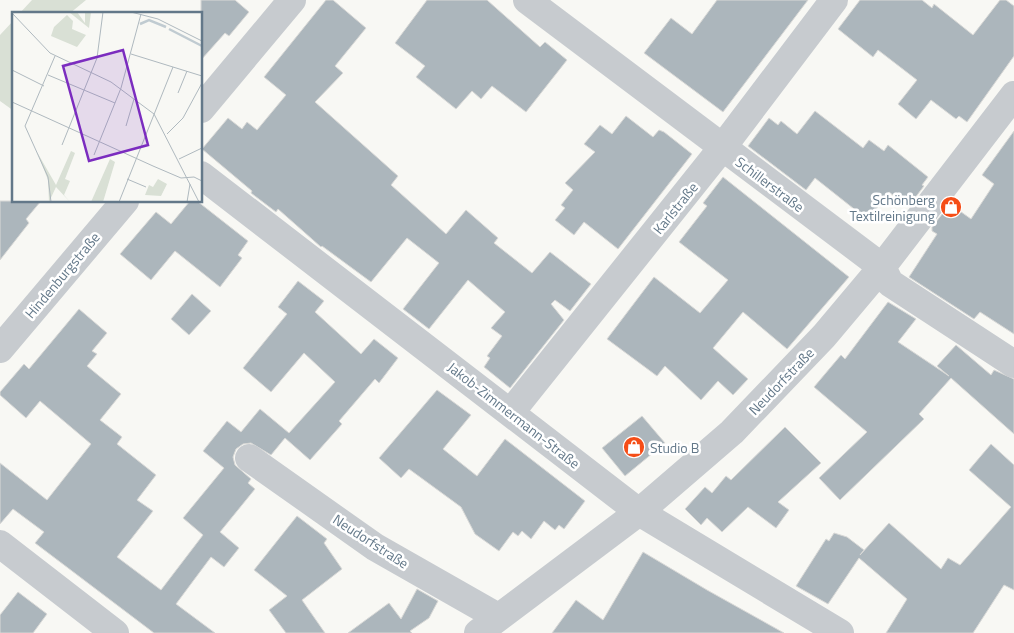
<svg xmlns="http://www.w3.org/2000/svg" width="1014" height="633" font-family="'Titillium Web',sans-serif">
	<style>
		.green { fill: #d9e0d5 }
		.building { fill: #acb6bc; stroke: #d9d9d7 }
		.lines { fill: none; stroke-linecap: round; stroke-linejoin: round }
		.minor { stroke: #c7cbcf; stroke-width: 28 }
		.labels { text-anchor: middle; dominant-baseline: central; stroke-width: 5; stroke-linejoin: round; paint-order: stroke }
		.street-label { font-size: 14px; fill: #637889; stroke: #fff }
		.poi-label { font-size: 14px; fill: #637889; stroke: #fff; text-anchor: end }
		.inset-river { fill: none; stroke: #c0cbd1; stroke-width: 2.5 }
		.inset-road { fill: none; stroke: #afb9bf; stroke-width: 1 }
		.view { fill: #7b2cbf; fill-opacity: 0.15; stroke: #7b2cbf; stroke-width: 2.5 }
		.inset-edge { fill: none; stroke: #637889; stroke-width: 2.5 }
	</style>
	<rect width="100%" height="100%" fill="#f8f8f4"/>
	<path class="green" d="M32,0H86L69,14H19Z
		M14,20V111L0,101V35Z"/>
	<path class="building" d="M201,0H235L249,12L229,36L225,33L201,60Z
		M326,0H333L366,28L335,66L343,73L315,102L398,176L391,185L446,234L466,210L498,238L494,243L532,273L550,252L591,284L570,311L555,300L551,304L564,320L510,388L484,367L490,358L487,356L502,336L491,328L505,312L468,280L429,329L403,309L439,263L407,238L371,282L322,246L321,247L278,209L276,212L251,193L252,191L202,149L228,118L242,129L247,122L257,130L286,95L264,77Z
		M427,0H487L540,47L545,42L567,60L526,112L492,86L481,99L472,91L456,109L416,77L425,66L395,43Z
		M717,0H808L723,112L644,53L671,18L692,34Z
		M860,0H922L932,8L934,4L973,35L1000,0H1006L1014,6V56L967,122L959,116L956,119L931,100L916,119L898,104L917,80L878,50L873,57L838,29Z
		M815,111L863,148L869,140L884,151L888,145L928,177L922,185L924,186L908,207L889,192L868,220L815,178L806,190L748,146L769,118L778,125L781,121L797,134Z
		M626,116L653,137L659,130L664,132L692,154L618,249L584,222L574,235L555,220L565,208L561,205L573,190L565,183L595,152L584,144L600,125L612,134Z
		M1014,131V334L980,312L974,319L909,277L937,234L932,231V227L950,204L971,219L994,184L982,175Z
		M723,177L849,277L787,349L743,312L713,348L748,379L733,395L718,381L701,400L665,366L657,376L607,339L654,277L700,313L728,280L679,242L707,206L703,203Z
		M0,201H41L26,219L29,223L0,260Z
		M190,201H197L248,241L238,255L242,258L220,287L175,251L151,280L120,254L156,212L171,224Z
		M298,281L324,301L315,312L361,354L374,339L398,358L379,383L375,379L339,421L342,424L310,460L285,438L271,455L251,443L243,444L236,449L233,457L235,465L251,479L248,483L255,489L220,532L239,548L224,567L211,557L176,604L215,633H154L35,543L44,532L13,509L0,524V463L47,500L91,444L40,401L26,418L0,395V392L24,364L29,369L79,309L107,333L92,351L97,354L87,366L121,394L100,420L122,437L117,444L156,475L137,500L153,511L117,557L161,590L203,535L183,518L224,468L203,451L227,421L241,432L260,409L289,433L335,382L304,353L271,392L243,368L287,314L278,307Z
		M192,294L211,311L189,335L171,319Z
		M888,302L916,319L898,342L949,376L937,366L956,345L991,375L994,370L1014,379V434L951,378L919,414L924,419L840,500L819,478L867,432L814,387L841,355L845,359Z
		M437,390L471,415L443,449L477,476L505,439L585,501L564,529L559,525L555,530L544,521L531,539L522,531L518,536L513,532L499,551L475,534L461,507L409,469L401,478L379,458Z
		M642,416L665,443L625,476L602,448Z
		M785,427L821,463L778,502L789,510L776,528L748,507L722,532L707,518L701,525L685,509L705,487L712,493L726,476L731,480Z
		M991,444L1014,465V590L1004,585L973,633H886L907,599L859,558L828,604L796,586L826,539L829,541L834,533L847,537L864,550L860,555L889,523L941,569L948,558L960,565L1011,507L969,470Z
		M297,516L327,539L324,543L342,569L302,600L325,633H286L269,610L287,596L254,570Z
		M643,552L707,590L784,633H552L576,600L603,620Z
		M417,589L438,601L429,618L410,631L412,633H348L389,603L401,619Z
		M18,592L47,614L33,633H0V615Z"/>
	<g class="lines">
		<path class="minor" d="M527,0L882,267L890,283L1014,364
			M201,109L292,0
			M201,175L639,512L840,633
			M0,349L125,201
			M511,412L722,148L834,0
			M249,458L375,547L498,617
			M0,544L115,633
			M478,633L639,512L732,432L824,336L882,267L1014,95"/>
	</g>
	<defs>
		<g id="shop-disc" transform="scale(1.125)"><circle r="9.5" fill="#f54d17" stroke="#fff"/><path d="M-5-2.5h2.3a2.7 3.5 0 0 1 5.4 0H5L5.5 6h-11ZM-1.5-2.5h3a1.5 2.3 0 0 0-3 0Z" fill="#fff"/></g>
	</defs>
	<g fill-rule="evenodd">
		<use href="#shop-disc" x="951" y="207"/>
		<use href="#shop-disc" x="634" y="447"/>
	</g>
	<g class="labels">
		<g class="street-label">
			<text transform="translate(770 184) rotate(37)">Schillerstraße</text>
			<text transform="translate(675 208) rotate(-51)">Karlstraße</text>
			<text transform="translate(62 275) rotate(-50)">Hindenburgstraße</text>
			<text transform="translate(781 381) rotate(-46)">Neudorfstraße</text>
			<text transform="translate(514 415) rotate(38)">Jakob-Zimmermann-Straße</text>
			<text transform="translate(371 541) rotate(33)">Neudorfstraße</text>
		</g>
		<g class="poi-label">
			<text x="935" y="199">Schönberg<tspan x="935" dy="16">Textilreinigung</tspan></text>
			<text x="650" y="447" text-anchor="start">Studio B</text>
		</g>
	</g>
	<g transform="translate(12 12)">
		<rect width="190" height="190" fill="#f8f8f4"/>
		<path d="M57,0H65L73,11V0H79L77,16ZM55,3L61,9L60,17L74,23L65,35L39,24L42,15ZM59,139L63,141L53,167L58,169L52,183L58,190L44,175L37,190L36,168L25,140L44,173ZM98,147L103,150L91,190H79ZM146,167L155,172L149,184L133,183L137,173L141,175Z" fill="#d9e0d5"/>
		<path class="inset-river" d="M128,12L137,8L154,15M157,17L190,34"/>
		<path class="inset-road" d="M119,0L146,7L190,29M0,1L38,41L99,70L142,102L187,190M119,42L190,64M0,58L32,74M36,63L103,91M166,81L175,59M0,90L141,154L169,166L182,165L190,169M114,114L122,87M155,122L171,106L190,71M50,133L85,46L91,0M82,143L109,76L129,2M167,147L190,136M115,167L134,175M39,190L36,165L13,114L43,44M107,190L161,55M175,190L178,172"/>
		<path class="view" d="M111,38L136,133L77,149L51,54Z"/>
		<rect width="190" height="190" class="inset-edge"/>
	</g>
</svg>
